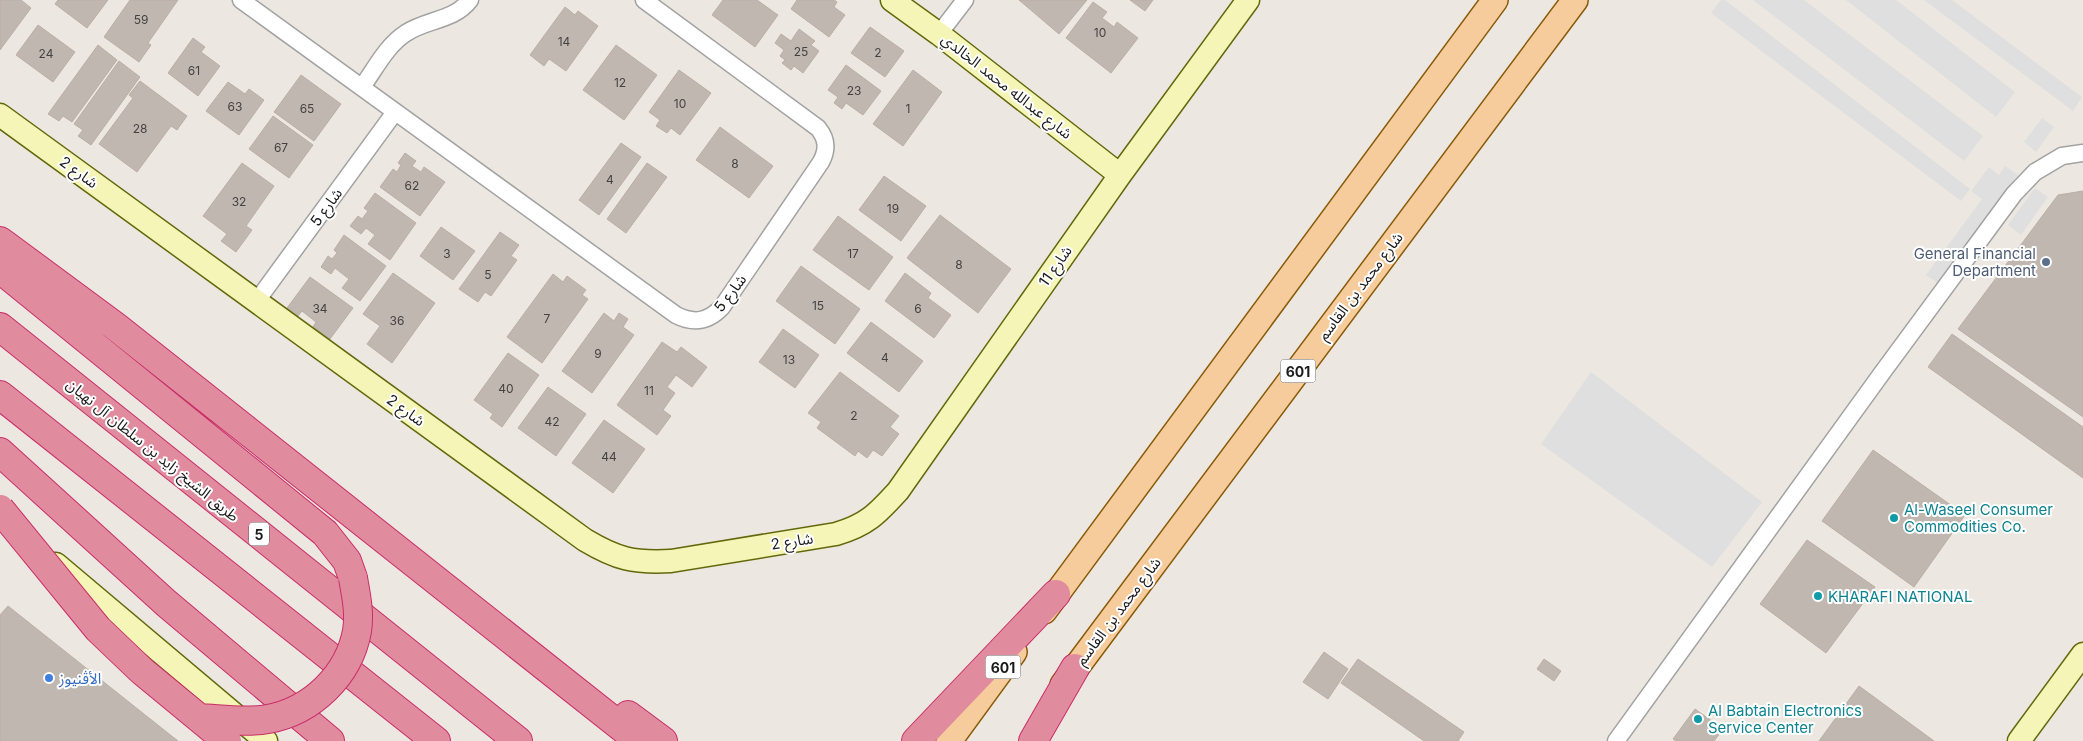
<svg xmlns="http://www.w3.org/2000/svg" width="2083" height="741" font-family="Inter,'Noto Sans Arabic',sans-serif">
	<style>
		.parking { fill: #dfdfdf }
		.building { fill: #c0b7b1; stroke: #bcaea4 }
		.lines { fill: none; stroke-linecap: round; stroke-linejoin: round }
		.street-casing { stroke: #a2a2a2; stroke-width: 19 }
		.secondary-casing { stroke: #62690b; stroke-width: 25 }
		.primary-casing { stroke: #895a08; stroke-width: 28 }
		.highway-casing { stroke: #ca2d68; stroke-width: 30 }
		.street { stroke: #fff; stroke-width: 16 }
		.secondary { stroke: #f4f5b6; stroke-width: 22 }
		.primary { stroke: #f6cc9c; stroke-width: 25 }
		.highway { stroke: #e08c9e; stroke-width: 28 }
		.highway-bridge-casing { stroke: #ca2d68; stroke-width: 30; stroke-linecap: butt }
		.highway-bridge { stroke: #e08c9e; stroke-width: 28 }
		.service-dot { fill: #5c6f8a; stroke: #fff; stroke-width: 2 }
		.culture-dot { fill: #0f9aa8; stroke: #fff; stroke-width: 2 }
		.shop-dot { fill: #3f7fe0; stroke: #fff; stroke-width: 2 }
		.labels { text-anchor: middle; dominant-baseline: central; stroke-width: 4; stroke-linejoin: round; paint-order: stroke }
		.number-label { font-size: 12px; fill: #444240 }
		.shield { fill: #fff; stroke: #5f5f5f; stroke-width: 1 }
		.shield-label { font-size: 14px; font-weight: bold; fill: #1b1b1b }
		.street-label { font-size: 15px; fill: #1b1b1b; stroke: #fff }
		.service-label { font-size: 15px; fill: #4e5e75; stroke: #fff; text-anchor: end }
		.culture-label { font-size: 15px; fill: #0d838f; stroke: #fff; text-anchor: start }
		.shop-label { font-size: 15px; fill: #366cbe; stroke: #fff; text-anchor: start }
	</style>
	<rect width="100%" height="100%" fill="#ece8e1"/>
	<path class="parking" d="M1721,0H1725L1970,189L1961,201L1711,13Z
		M1753,0H1804L1983,136L1964,161Z
		M1846,0H1896L2015,92L1996,117Z
		M1924,0H1952L2082,97L2073,111Z
		M2042,118L2054,127L2036,152L2024,142Z
		M2005,166L2018,175L1939,284L1926,275L1982,199L1971,191L1989,167L1999,175Z
		M2035,188L2048,197L2021,235L2008,225Z
		M1591,372L1762,502L1712,567L1541,444Z"/>
	<path class="building" d="M0,0H21L31,8L0,50Z
		M58,0H108L87,28L55,4Z
		M130,0H178L148,43L151,45L139,62L104,37Z
		M723,0H757L778,15L755,47L712,15Z
		M797,0H834L837,2L834,7L845,15L829,37L791,9Z
		M1019,0H1087L1059,34Z
		M1130,0H1153L1145,11Z
		M1093,2L1107,12L1102,18L1114,27L1117,22L1138,38L1111,73L1066,38Z
		M565,7L575,15L578,11L598,26L566,71L549,59L544,66L530,55Z
		M38,25L75,52L53,82L16,55Z
		M870,27L904,51L885,77L851,53Z
		M799,29L815,41L811,45L819,51L803,73L794,66L791,70L782,63L785,60L780,56L784,50L775,43L781,34L791,41Z
		M193,38L205,47L201,52L220,66L198,96L168,73Z
		M98,45L117,60L72,122L63,116L59,121L48,114Z
		M616,45L657,75L624,120L583,90Z
		M119,61L140,77L91,145L78,136L83,130L74,124Z
		M846,65L881,91L863,115L846,103L842,109L834,103L838,97L828,90Z
		M679,70L711,93L680,135L671,128L667,133L656,126L660,120L649,112Z
		M913,70L942,92L903,146L873,124Z
		M301,75L341,104L314,141L274,112Z
		M140,81L187,116L177,130L171,126L137,172L99,144L133,98L129,95Z
		M228,82L245,94L249,89L264,100L239,135L206,111Z
		M273,116L313,145L289,178L249,149Z
		M720,127L773,166L749,198L696,160Z
		M621,143L641,157L599,215L579,200Z
		M405,153L416,161L412,166L421,172L424,167L445,182L420,216L380,187L393,169L397,172L401,165L398,163Z
		M242,163L274,186L246,226L252,230L236,252L221,241L227,234L203,216Z
		M647,163L667,177L626,233L607,219Z
		M884,176L926,206L901,241L859,210Z
		M2083,191V417L1958,329L2058,195Z
		M375,193L416,223L390,260L368,244L375,235L366,228L361,234L350,226L358,216L362,219L368,211L364,208Z
		M940,215L1011,269L978,313L907,258Z
		M838,216L893,257L869,290L813,250Z
		M441,227L475,251L453,280L420,256Z
		M500,232L519,245L511,256L517,260L491,296L485,292L478,302L459,289Z
		M344,235L386,266L360,301L342,288L349,279L335,268L331,274L321,267L328,256L332,259L337,253L334,250Z
		M801,266L860,309L835,344L776,301Z
		M393,273L435,303L392,363L367,344L380,326L363,314Z
		M905,273L931,293L928,298L951,315L934,338L885,301Z
		M553,274L563,282L567,276L586,290L582,295L588,299L542,363L507,337Z
		M310,277L353,308L330,339L313,327L316,322L302,311L298,316L287,308Z
		M604,313L614,321L619,313L628,319L623,327L634,335L592,393L562,371Z
		M871,322L923,361L899,392L847,353Z
		M783,329L819,355L795,388L759,362Z
		M1952,334L2083,427V478L1928,367Z
		M662,342L677,352L681,347L707,367L692,387L676,375L667,387L675,393L663,410L671,416L657,435L617,405Z
		M508,353L539,375L502,427L490,418L493,414L474,400Z
		M840,372L899,416L890,427L899,434L882,456L873,450L867,458L858,451L855,456L817,428L821,422L808,413Z
		M548,387L586,414L556,456L518,428Z
		M604,420L645,449L613,493L572,463Z
		M1873,450L1965,515L1914,587L1822,521Z
		M1807,540L1875,587L1826,653L1760,604Z
		M8,606L178,741H0V615Z
		M1324,652L1348,669L1328,699L1303,682Z
		M1358,659L1464,732L1458,741H1424L1341,683Z
		M1544,659L1561,671L1554,681L1537,669Z
		M1859,686L1934,741H1819Z
		M1695,709L1723,729L1714,741H1676L1673,739Z"/>
	<g class="lines">
		<g class="street-casing">
			<path id="street" d="M241,0L676,315C694,324 708,322 722,307L821,162C828,149 827,139 818,128L644,0
				M939,34L965,0
				M362,87C375,69 387,45 406,33C427,19 454,21 470,0
				M256,302L395,112
				M1616,741L1882,373L2014,194L2035,172L2062,156L2083,153"/>
		</g>
		<g class="secondary-casing">
			<path id="secondary" d="M892,0L939,34L1120,175
				M0,115L585,540C617,559 633,563 671,561L836,534C867,525 877,514 898,491L1120,175L1248,0
				M56,564L266,741
				M2019,741L2083,654"/>
		</g>
		<g class="primary-casing">
			<path id="primary" d="M1044,611L1495,0
				M1063,685L1575,0
				M949,741L1014,652"/>
		</g>
		<g class="highway-casing">
			<path id="highway" d="M0,241L115,326L639,741
				M0,269L325,533L347,561L353,578
				M0,327L518,741
				M0,395L436,741
				M0,452L166,603L330,741
				M628,715L663,741
				M916,741L1056,594
				M1033,741L1075,668"/>
		</g>
		<use href="#street" class="street"/>
		<use href="#secondary" class="secondary"/>
		<use href="#primary" class="primary"/>
		<use href="#highway" class="highway"/>
		<g class="highway-bridge-casing">
			<path id="highway-bridge" d="M0,509L98,629L142,671L227,741
				M199,718C221,719 246,723 268,719C312,711 349,675 357,631C360,613 356,595 353,578"/>
		</g>
		<use href="#highway-bridge" class="highway-bridge"/>
	</g>
	<circle class="service-dot" cx="2046" cy="262" r="5"/>
	<g class="culture-dot">
		<circle cx="1894" cy="518" r="5"/>
		<circle cx="1818" cy="596" r="5"/>
		<circle cx="1698" cy="719" r="5"/>
	</g>
	<circle class="shop-dot" cx="49" cy="678" r="5"/>
	<g class="labels">
		<g class="number-label">
			<text x="141" y="19">59</text>
			<text x="1100" y="32">10</text>
			<text x="564" y="41">14</text>
			<text x="801" y="51">25</text>
			<text x="878" y="52">2</text>
			<text x="46" y="53">24</text>
			<text x="194" y="70">61</text>
			<text x="620" y="82">12</text>
			<text x="854" y="90">23</text>
			<text x="680" y="103">10</text>
			<text x="235" y="106">63</text>
			<text x="307" y="108">65</text>
			<text x="908" y="108">1</text>
			<text x="140" y="128">28</text>
			<text x="281" y="147">67</text>
			<text x="735" y="163">8</text>
			<text x="610" y="179">4</text>
			<text x="412" y="185">62</text>
			<text x="239" y="201">32</text>
			<text x="893" y="208">19</text>
			<text x="447" y="253">3</text>
			<text x="853" y="253">17</text>
			<text x="959" y="264">8</text>
			<text x="488" y="274">5</text>
			<text x="818" y="305">15</text>
			<text x="320" y="308">34</text>
			<text x="918" y="308">6</text>
			<text x="547" y="318">7</text>
			<text x="397" y="320">36</text>
			<text x="598" y="353">9</text>
			<text x="885" y="357">4</text>
			<text x="789" y="359">13</text>
			<text x="506" y="388">40</text>
			<text x="649" y="390">11</text>
			<text x="854" y="415">2</text>
			<text x="552" y="421">42</text>
			<text x="609" y="456">44</text>
		</g>
		<g class="shield">
			<rect x="1280.5" y="359.5" width="35" height="23" rx="4"/>
			<rect x="249" y="522.5" width="20" height="23" rx="4"/>
			<rect x="985.5" y="655.5" width="35" height="23" rx="4"/>
		</g>
		<g class="shield-label">
			<text x="1298" y="371">601</text>
			<text x="259" y="534">5</text>
			<text x="1003" y="667">601</text>
		</g>
		<g class="street-label">
			<text transform="translate(1007 86) rotate(38)">شارع عبدالله محمد الخالدي</text>
			<text transform="translate(79 172) rotate(36)">شارع 2</text>
			<text transform="translate(326 207) rotate(-54)">شارع 5</text>
			<text transform="translate(1055 266) rotate(-55)">شارع 11</text>
			<text transform="translate(1360 286) rotate(-53)">شارع محمد بن القاسم</text>
			<text transform="translate(730 293) rotate(-53)">شارع 5</text>
			<text transform="translate(406 410) rotate(36)">شارع 2</text>
			<text transform="translate(153 450) rotate(39)">طريق الشيخ زايد بن سلطان آل نهيان</text>
			<text transform="translate(792 541) rotate(-9)">شارع 2</text>
			<text transform="translate(1118 611) rotate(-53)">شارع محمد بن القاسم</text>
		</g>
		<g class="service-label">
			<text x="2036" y="253">General Financial<tspan x="2036" dy="17">Department</tspan></text>
		</g>
		<g class="culture-label">
			<text x="1904" y="509">Al-Waseel Consumer<tspan x="1904" dy="17">Commodities Co.</tspan></text>
			<text x="1828" y="596">KHARAFI NATIONAL</text>
			<text x="1708" y="710">Al Babtain Electronics<tspan x="1708" dy="17">Service Center</tspan></text>
		</g>
		<g class="shop-label">
			<text x="59" y="678">الأڤنيوز</text>
		</g>
	</g>
</svg>
